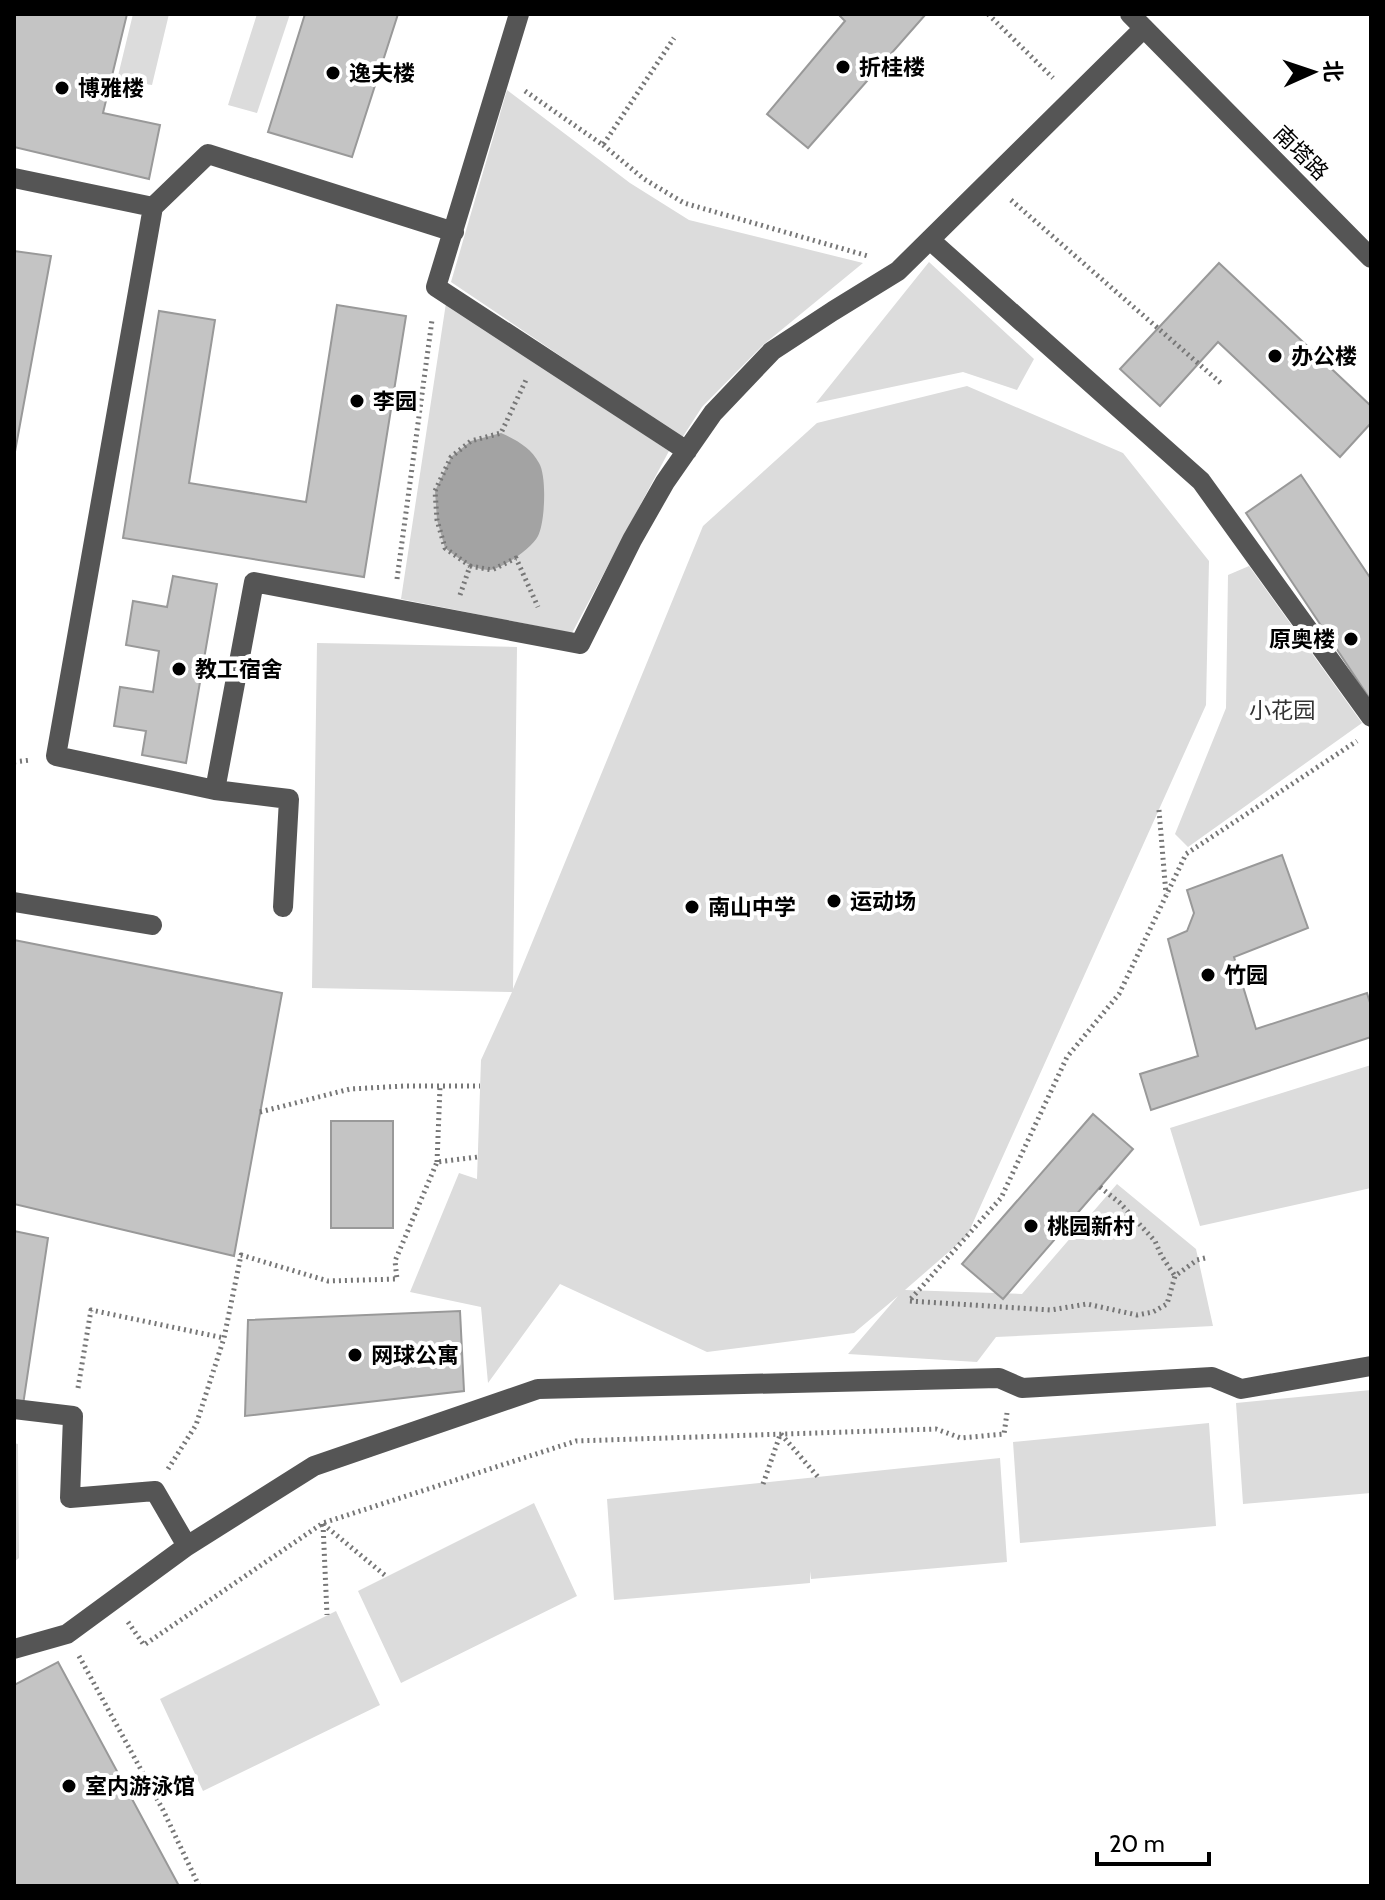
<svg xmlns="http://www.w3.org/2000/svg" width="1385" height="1900" font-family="Cabin,'Noto Sans SC',sans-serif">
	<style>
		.green { fill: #dcdcdc }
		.water { fill: #a3a3a3 }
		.building { fill: #c4c4c4; stroke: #999; stroke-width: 2 }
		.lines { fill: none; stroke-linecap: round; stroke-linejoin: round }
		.path { stroke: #777; stroke-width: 5; stroke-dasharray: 2 4; stroke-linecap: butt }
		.minor { stroke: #555; stroke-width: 20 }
		.poi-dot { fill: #000; stroke: #fff; stroke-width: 3 }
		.labels { text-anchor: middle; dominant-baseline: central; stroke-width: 8; stroke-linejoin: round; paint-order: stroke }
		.poi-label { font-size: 22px; font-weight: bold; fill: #000; stroke: #fff; text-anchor: start }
		.street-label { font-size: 22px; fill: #000; stroke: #fff }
		.park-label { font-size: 22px; fill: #333; stroke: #fff }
	</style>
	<rect width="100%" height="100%" fill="#fff"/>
	<path class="green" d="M133,14H169L152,85L117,80Z
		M257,14H290L257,113L228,105Z
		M507,90L630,183L689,220L863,263L763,345L702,407L682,438L451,282Z
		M929,262L1034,359L1017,390L963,372L816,403Z
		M446,303L669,451L572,633L401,599Z
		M967,386L1123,453L1209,561L1206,705L967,1236L905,1290L1022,1294L1117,1184L1196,1249L1213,1326L996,1337L977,1362L848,1354L898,1296L854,1333L707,1352L560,1284L488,1383L481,1307L410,1292L459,1173L477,1179L481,1060L512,992L312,988L317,643L517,647L513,989L703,526L817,423Z
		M1249,566L1362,723L1188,847L1175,834L1226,708L1228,575Z
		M1371,1065V1188L1200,1226L1170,1128Z
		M1371,1390V1493L1243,1504L1236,1403Z
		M1209,1423L1216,1526L1020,1543L1013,1442Z
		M14,1443L18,1444L19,1558L14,1562Z
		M1000,1458L1007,1562L811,1579L810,1571V1583L614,1600L607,1499Z
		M534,1503L577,1596L401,1683L358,1591Z
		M336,1611L380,1705L203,1791L160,1699Z"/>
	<path class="water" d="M501,433C517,440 531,448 539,463C547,476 545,523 538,536C532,548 501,570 488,570C471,569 458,558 445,548L437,520L435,491L451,457L471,441Z"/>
	<path class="building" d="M14,14H127L103,113L160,125L149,179L14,147Z
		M305,14H398L352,157L268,132Z
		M838,14H926L808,148L767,114L845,21Z
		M14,251L51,256L14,457Z
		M1219,263L1371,406V423L1340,457L1218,342L1160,406L1120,369Z
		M337,305L406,316L364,577L123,538L159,311L215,320L189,483L306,502Z
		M1301,475L1371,579L1370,699L1246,513Z
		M173,576L217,584L186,763L142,755L146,731L114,726L120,687L153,692L159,651L126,645L133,601L167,607Z
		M1282,855L1308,928L1234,957L1256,1029L1367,993L1371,1006V1037L1151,1110L1140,1074L1198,1056L1168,939L1187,931L1194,913L1187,890Z
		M14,940L282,993L234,1256L14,1204Z
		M1093,1114L1133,1149L1003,1299L962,1264Z
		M331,1121H393V1228H331Z
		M14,1231L48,1238L23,1405L14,1404Z
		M460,1311L464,1391L245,1416L248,1320Z
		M58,1662L179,1886H14V1685Z"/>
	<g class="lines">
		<path class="path" d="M988,14L1053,78
			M525,91L603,145L674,38
			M603,145L644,179L684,203L868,256
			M1011,200L1223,385
			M470,566L492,570L516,558L538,607
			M397,579L432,320
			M460,595L470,566L445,548L437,520L435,491L451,457L471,441L501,433L526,380
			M14,762L31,760
			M1159,810L1166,894
			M260,1112L350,1089L405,1086H480
			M437,1162L440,1087
			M1100,1187L1120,1203L1155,1241L1161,1255L1175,1276
			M1205,1258L1197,1260L1175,1276L1167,1304L1153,1312L1137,1315L1087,1304L1051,1310L909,1301L1001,1198L1067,1057L1119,994L1186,854L1357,741
			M78,1388L91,1310L224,1338
			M781,1434L818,1477
			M168,1469L196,1425L224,1338L241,1255L328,1281L397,1279L395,1261L437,1162L478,1157
			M763,1484L780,1435
			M323,1524L327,1615
			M323,1524L387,1577
			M128,1622L144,1645L323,1523L576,1441L936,1429L961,1438L1004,1434L1007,1413
			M79,1656L163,1810L199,1886"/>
		<path class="minor" d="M519,14L436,287L687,451
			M1130,14L1371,258
			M14,178L153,207
			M930,240L1201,481L1371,717
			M215,790L56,756L153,207L208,154L454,232
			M14,902L152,925
			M283,907L289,799L215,790L254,582L580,644L632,540L665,482L713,413L772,351L833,311L898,271L1144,28
			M14,1409L73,1416L70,1498L155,1491L187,1546
			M14,1649L67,1634L187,1546L314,1466L538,1389L999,1378L1022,1388L1212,1377L1241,1389L1371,1366"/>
	</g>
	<g class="poi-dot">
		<circle cx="843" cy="67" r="8"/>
		<circle cx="333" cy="73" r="8"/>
		<circle cx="62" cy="88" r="8"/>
		<circle cx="1275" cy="356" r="8"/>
		<circle cx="357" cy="401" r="8"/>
		<circle cx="1351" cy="639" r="8"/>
		<circle cx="179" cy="669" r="8"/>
		<circle cx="834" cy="901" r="8"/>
		<circle cx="692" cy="907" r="8"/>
		<circle cx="1208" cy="975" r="8"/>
		<circle cx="1031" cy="1226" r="8"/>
		<circle cx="355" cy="1355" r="8"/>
		<circle cx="69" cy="1786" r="8"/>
	</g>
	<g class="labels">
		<g class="poi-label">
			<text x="859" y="67">折桂楼</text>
			<text x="349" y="73">逸夫楼</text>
			<text x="78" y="88">博雅楼</text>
			<text x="1291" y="356">办公楼</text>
			<text x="373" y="401">李园</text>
			<text x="1335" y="639" text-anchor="end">原奥楼</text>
			<text x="195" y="669">教工宿舍</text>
			<text x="850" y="901">运动场</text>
			<text x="708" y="907">南山中学</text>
			<text x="1224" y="975">竹园</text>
			<text x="1047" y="1226">桃园新村</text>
			<text x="371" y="1355">网球公寓</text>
			<text x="85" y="1786">室内游泳馆</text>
		</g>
		<g class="street-label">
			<text transform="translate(1301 153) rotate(45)">南塔路</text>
		</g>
		<g class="park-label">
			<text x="1282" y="710">小花园</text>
		</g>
	</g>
	<rect width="1385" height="1900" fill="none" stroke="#000000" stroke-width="32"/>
	<g transform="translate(1313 72) rotate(87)" stroke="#ffffff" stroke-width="6" paint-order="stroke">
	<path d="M0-6L14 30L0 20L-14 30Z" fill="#000000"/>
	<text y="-12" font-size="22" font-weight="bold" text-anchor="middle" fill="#000000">北</text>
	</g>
	<path d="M1097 1852v12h112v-12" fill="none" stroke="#000000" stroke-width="4"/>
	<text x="1109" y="1852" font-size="24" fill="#000000" stroke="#ffffff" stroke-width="6" paint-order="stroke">20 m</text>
</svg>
